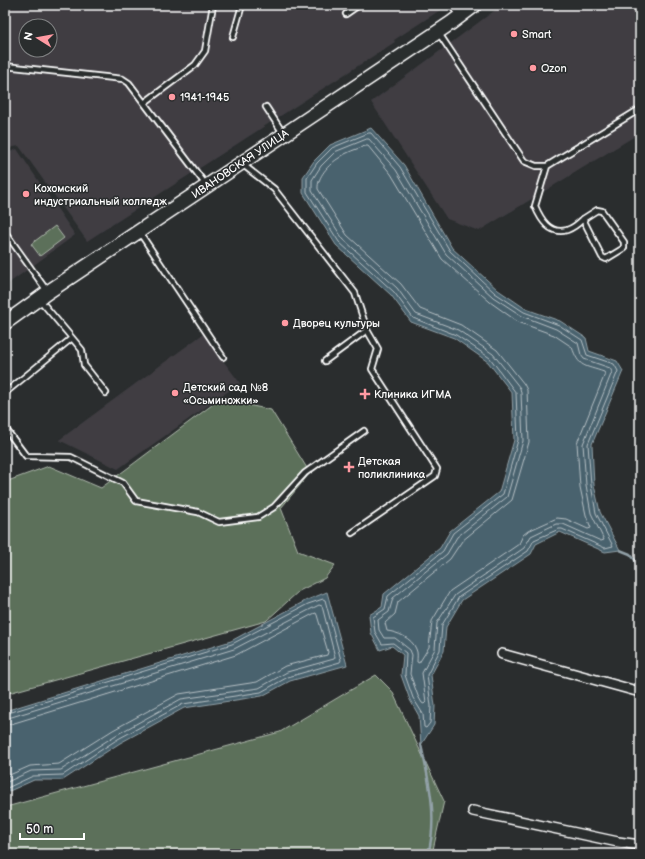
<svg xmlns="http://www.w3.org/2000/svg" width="645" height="859" font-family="'Balsamiq Sans',sans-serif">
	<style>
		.built { fill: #3f3d42; fill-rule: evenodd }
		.green { fill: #5c705a; stroke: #aeb8ac }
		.water { fill: #49626e; stroke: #92a1a8 }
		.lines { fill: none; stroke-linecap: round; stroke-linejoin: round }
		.shore { stroke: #b6c0c5; stroke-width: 1 }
		.stream { stroke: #92a1a8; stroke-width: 2.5 }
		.lane-casing { stroke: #fff; stroke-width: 8 }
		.street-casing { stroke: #fff; stroke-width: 12 }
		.primary-casing { stroke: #fff; stroke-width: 16 }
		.lane { stroke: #2a2d2e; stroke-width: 4.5 }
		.street { stroke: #2a2d2e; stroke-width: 9 }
		.primary { stroke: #2a2d2e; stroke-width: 13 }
		.poi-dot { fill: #ff9aa2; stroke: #2a2d2e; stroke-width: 1.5 }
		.labels { text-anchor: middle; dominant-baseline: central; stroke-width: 3; stroke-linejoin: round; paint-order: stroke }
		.poi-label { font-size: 11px; fill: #fff; stroke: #2a2d2e; text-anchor: start }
		.street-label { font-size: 11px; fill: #fff; stroke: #2a2d2e }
	</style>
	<rect width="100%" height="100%" fill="#2a2d2e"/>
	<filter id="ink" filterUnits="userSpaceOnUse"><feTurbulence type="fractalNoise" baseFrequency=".025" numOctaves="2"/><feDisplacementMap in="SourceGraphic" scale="8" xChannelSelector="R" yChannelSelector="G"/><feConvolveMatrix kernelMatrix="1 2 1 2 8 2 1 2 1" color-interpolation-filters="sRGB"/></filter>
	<g filter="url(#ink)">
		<path class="built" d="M5,5H448L394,40L395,42L87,241L19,146L5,149ZM26,26H50V50H26Z
			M502,5H640V133L479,231L447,219L371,102Z
			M17,149L75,235L5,286V154Z
			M203,334L240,383L118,469L59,440Z"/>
		<path class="green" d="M55,226L64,238L40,256L31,244Z
			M220,399L271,410L310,473L281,508L298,551L335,565L325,578L299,591L266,621L5,694V482L49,466L101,488Z
			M376,675L392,691L444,801L432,854H5V809L6,807L280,732Z"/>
		<path class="water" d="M371,128L404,165L452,248L498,290L526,309L560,321L586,338L589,351L617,361L623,371L592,444L594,485L600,512L620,550L605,552L560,532L536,544L531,554L462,600L446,627L444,651L431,675L435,706L434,725L421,745L419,716L410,700L401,675L403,655L392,646L380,650L371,633L369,615L382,607L384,594L440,548L450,531L499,492L514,440L512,393L488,362L454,338L411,322L391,295L336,245L303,193V177L314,161L330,145Z
			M327,592L347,665L290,681L262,696L184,708L120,743L63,780H34L5,793V711L231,641L307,600Z"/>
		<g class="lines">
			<path class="shore" d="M369,133H371L400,167L450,251L495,293L524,312L559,325L582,340L587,355L614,364L618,371L588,444L591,485L596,513L613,546L605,548L562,529H559L534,540L528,551L459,597L442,625L440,650L427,675L431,706L430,723L426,728L424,727L423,714L413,698L405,675L406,653L393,643L382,644L375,632L373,617L385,609L388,596L443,551L453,533L503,494L518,440L516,393L490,358L456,335L413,318L394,292L339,242L307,192V178L317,163L332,148Z
				M367,139H369L396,170L446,254L493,297L522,316L556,329L578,343L581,355L584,359L610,368L612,372L583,444L586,485L591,513L604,540L601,541L563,524H556L531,536L524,548L455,595L437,623L435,649L422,673L426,702L424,704L422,703L418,696L410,674L412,655L410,650L395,638H384L379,630L378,620L389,612L393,598L447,554L457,537L507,497L523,441L521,393L520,388L493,354L458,330L416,314L397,288L343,239L312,191V180L321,166L335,152Z
				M365,146H368L391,174L442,259L490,302L518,322L554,335L572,347C579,368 584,365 604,372L605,374L577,443L580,487L586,515L591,528L588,529L566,519L557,518L528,531L523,535L519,544L450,591L432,621L429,647L419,663L417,662C417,657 418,653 416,649C412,638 397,632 387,631L385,623L395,614L398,602L450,559L462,541L512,500L529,442L527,390L524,384L497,350L461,325L420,309L401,284L347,235L318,189C317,177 329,164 339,158C346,152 357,149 365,146Z
				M5,714L232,644L308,604L323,599L325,600L341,660L340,662L288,677L261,692L183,704L118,739L63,775L33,776L5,789
				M5,719L234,649L311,609L319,605L322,606L335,657L334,659L287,672L259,688L181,699L116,735L61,770L31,771L5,783
				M5,725L11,724L236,655L313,614L316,613L317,615L328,652L327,655L285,666L257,682L179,694L113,730L59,764L30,766L5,777"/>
			<path class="stream" d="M620,550L630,554L640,566
				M421,745C429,781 438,818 428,854"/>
			<g class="lane-casing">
				<path id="lane" d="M451,5L459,15
					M346,14L359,5
					M438,32L524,161L536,166H547L640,109
					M233,37L242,5
					M5,66L123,79L129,83L206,185
					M144,103L195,65L205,51L213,5
					M266,107L283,133
					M242,164L274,189L355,293L367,330L378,349L372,369L437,469L435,476L352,533
					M547,166L535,206C541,220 550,235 567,230C573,228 579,223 583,219L602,257L606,259L624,248V242L602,211L597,210L583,219
					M5,232L47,291
					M140,233L223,357
					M40,300L72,338
					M325,361L367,330
					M5,393L72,338L82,350L84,365L106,393
					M5,428L26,456L71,457L123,483L136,501L198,512L219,522L258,517L274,507L305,473L364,431"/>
			</g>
			<g class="street-casing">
				<path id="street" d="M502,654L640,692
					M473,811L618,842L640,845"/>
			</g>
			<g class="primary-casing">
				<path id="primary" d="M5,323L48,292L451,23L475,5"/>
			</g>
			<use href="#lane" class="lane"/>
			<use href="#street" class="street"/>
			<use href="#primary" class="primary"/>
		</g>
	</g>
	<g class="poi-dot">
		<circle cx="514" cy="34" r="4"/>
		<circle cx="533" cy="68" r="4"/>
		<circle cx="172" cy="97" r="4"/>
		<circle cx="26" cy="194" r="4"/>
		<circle cx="285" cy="323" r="4"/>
		<circle cx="175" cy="393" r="4"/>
		<path d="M363 388h4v4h4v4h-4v4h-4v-4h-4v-4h4z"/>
		<path d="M347 461h4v4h4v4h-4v4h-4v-4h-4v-4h4z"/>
	</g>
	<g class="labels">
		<g class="poi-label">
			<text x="522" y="34">Smart</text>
			<text x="541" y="68">Ozon</text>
			<text x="180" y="97">1941-1945</text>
			<text x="34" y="188">Кохомский<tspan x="34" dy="13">индустриальный колледж</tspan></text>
			<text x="293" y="323">Дворец культуры</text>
			<text x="183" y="387">Детский сад №8<tspan x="183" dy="13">«Осьминожки»</tspan></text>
			<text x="374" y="394">Клиника ИГМА</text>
			<text x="358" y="461">Детская<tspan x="358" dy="13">поликлиника</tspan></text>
		</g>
		<g class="street-label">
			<text transform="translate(240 164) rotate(-34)">ИВАНОВСКАЯ УЛИЦА</text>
		</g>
	</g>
	<rect width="645" height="859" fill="none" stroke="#2a2d2e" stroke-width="20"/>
	<rect x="10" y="10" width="625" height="839" fill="none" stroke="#fff" stroke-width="1.5" filter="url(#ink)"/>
	<g transform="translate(38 38) rotate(281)"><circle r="19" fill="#2a2d2e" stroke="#7f8182"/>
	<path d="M0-3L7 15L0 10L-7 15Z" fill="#ff9aa2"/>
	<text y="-6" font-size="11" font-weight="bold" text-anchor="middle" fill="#ffffff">N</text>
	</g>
	<path d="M20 833v6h64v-6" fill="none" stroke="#ffffff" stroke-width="2"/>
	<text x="26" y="833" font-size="12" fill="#ffffff" stroke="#2a2d2e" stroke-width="3" paint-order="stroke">50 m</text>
</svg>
